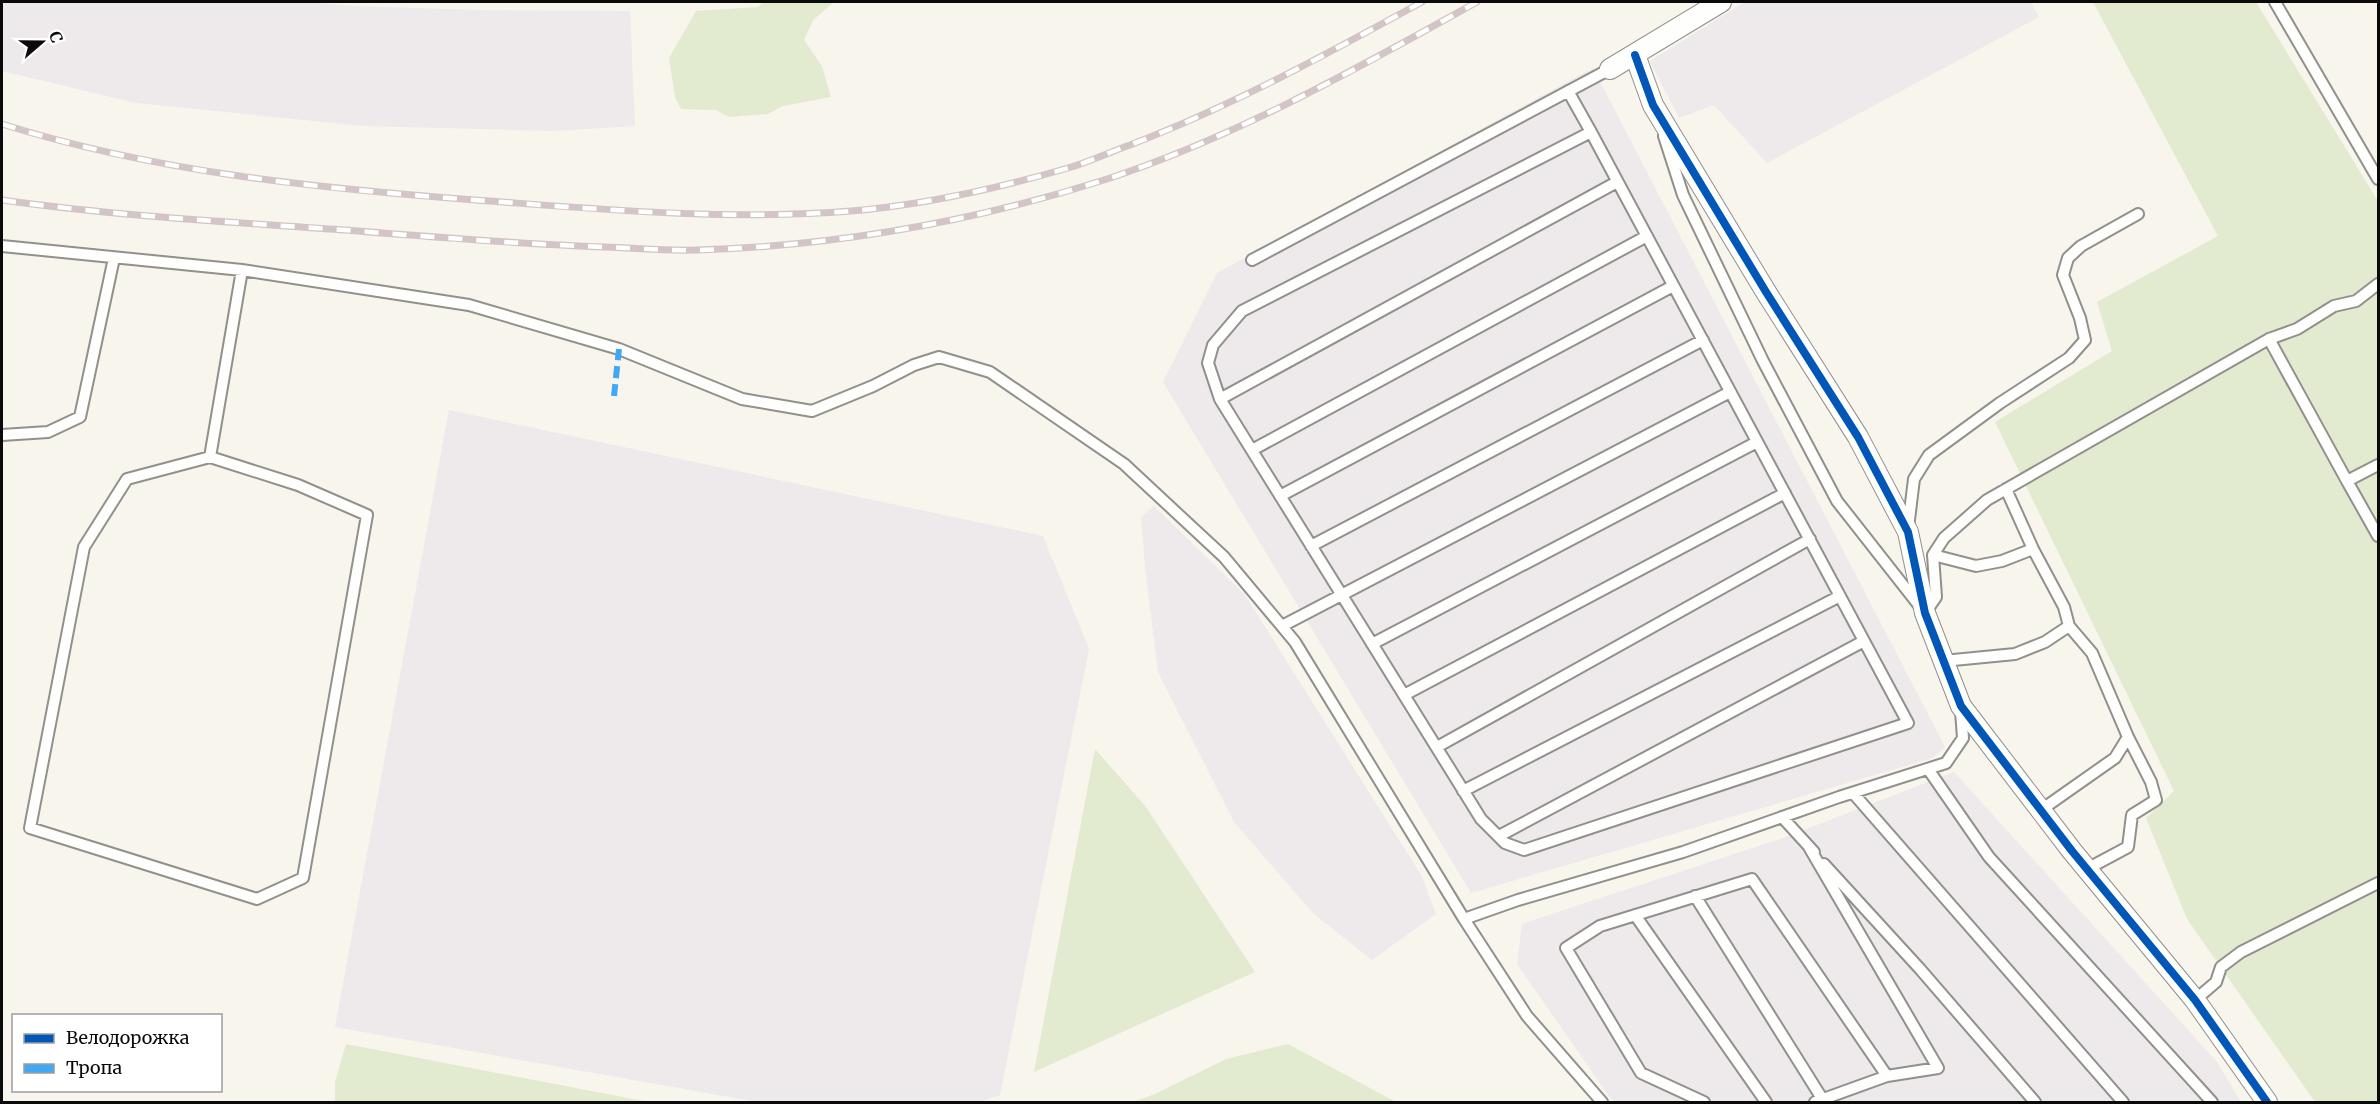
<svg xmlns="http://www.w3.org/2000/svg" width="2380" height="1104" font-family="Merriweather,serif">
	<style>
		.industrial { fill: #eee9ea }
		.green { fill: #e2ead0 }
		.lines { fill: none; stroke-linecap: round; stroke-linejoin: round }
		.service-casing { stroke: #91908c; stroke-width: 14 }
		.minor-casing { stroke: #91908c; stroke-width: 22 }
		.service { stroke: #fefefc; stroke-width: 10 }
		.minor { stroke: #fefefc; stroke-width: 20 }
		.rail-casing { stroke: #d3c5c6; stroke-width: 7 }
		.rail { stroke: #fff; stroke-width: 4.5; stroke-dasharray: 14; stroke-linecap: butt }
		.quiet { stroke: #3fa9f5; stroke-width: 6; stroke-dasharray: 12 6; stroke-linecap: butt }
		.cycleway-casing { stroke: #fff; stroke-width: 11 }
		.cycleway { stroke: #0057b8; stroke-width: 8 }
	</style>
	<rect width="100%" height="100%" fill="#f8f5ed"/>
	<path class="industrial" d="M2,2H310L352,6L476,10L630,11L635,126L553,131L364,126L136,103L2,71Z
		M1745,2H2031L2039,17L1767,163L1714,105L1679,118L1650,61Z
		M1593,68L1945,747L1933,758L1471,893L1163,382L1217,273Z
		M449,410L1043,536L1089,649L1000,1095L980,1102H758L335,1027Z
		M1154,506L1245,595L1421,875L1436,914L1372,960L1314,914L1234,822L1158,672L1145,567L1141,517Z
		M1954,772L2217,1062L2241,1102H1619L1611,1099L1517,964L1522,924L1783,838Z"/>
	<path class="green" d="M763,2H834L813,20L804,40L822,66L831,97L783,106L768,114L729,117L716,110L681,109L675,97L669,58L696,11L758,7Z
		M2093,2H2256L2378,201V1101L2374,1102H2315L2187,919L2146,818L2174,791L1995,422L2112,351L2097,302L2218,236Z
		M1095,749L1146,807L1255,972L1034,1072Z
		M346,1044L649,1102H335V1082Z
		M1288,1044L1396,1102H1133L1155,1094L1226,1059Z"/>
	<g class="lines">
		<g class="service-casing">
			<path id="service" d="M2275,2L2378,179
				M1568,91L1591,132L1908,723L1524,850L1505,843L1481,819L1220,399L1208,363L1213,345L1242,311L1591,132
				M1664,136L1683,195L1763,361L1837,501L1925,613L1936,597L1933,555L1944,538L1987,500L2269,339L2297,329L2334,306L2356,301L2378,284
				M2,246L242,270L469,305L619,349L742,399L812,411L873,386L914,365L939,357L990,372L1124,464L1224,557L1295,642L1464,919L1527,1016L1602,1102
				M1252,260L1610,69
				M2269,339L2347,481L2378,465
				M1220,399L1617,182
				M2,435L48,432L80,417L114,258
				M1252,450L1647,236
				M210,457L298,485L367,515L303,878L257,899L30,828L84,547L127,479L210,457L242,270
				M2347,481L2378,536
				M2006,489L2033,549L2064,607L2069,626L2092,653L2128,737L2151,782L2156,800L2132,815L2128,847L2087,869
				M1280,496L1673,286
				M1908,528L1914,479L1929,455L2000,403L2069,358L2085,340L2080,318L2063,275L2068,258L2081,246L2138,214
				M1311,546L1703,340
				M1933,555L1976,566L2002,561L2033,549
				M1282,626L1730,392
				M1372,644L1757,442
				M1943,661L2015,654L2045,642L2069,626
				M1404,695L1785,493
				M1437,747L1810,539
				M1928,769L1989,857L2212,1102
				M1463,791L1840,596
				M1853,793L2123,1102
				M2041,810L2115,758L2128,737
				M1782,817L1814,852
				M1499,836L1864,641
				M1809,847L1938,1068L1887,1076L1815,1102
				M1824,864L1920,969L2035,1102
				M1695,896L1823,1100
				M1635,915L1766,1102
				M1464,919L1518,900L1683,852L1839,797L1946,763L1963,738L1961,711
				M2195,1000L2216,982L2221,967L2241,952L2378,883
				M1704,1102L1641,1073L1566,948L1600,926L1752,879L1887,1076"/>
		</g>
		<g class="minor-casing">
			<path id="minor" d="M1635,55L1653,105L1766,292L1858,437L1908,532L1925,613L1961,706L2072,851L2195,1000L2267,1102
				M1610,69L1721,2"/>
		</g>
		<use href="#service" class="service"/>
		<use href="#minor" class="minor"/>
		<g class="rail-casing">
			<path id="rail" d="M2,124C155,172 315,188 475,200C599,209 726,221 851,211C923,205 999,188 1068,168C1089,162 1110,152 1130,145C1232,106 1327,54 1422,2
				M2,200C116,216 230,222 345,230C432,237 519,244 605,247C636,248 667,251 697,250C836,246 972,222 1104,180C1236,137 1356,69 1477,2"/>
		</g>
		<use href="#rail" class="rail"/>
		<path class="quiet" d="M614,396L619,349"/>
		<g class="cycleway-casing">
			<path id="cycleway" d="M1635,55L1653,105L1766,292L1858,437L1908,532L1925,613L1961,706L2072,851L2195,1000L2267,1102"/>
		</g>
		<use href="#cycleway" class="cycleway"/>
	</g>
	<rect width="2380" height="1104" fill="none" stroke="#0a0a0a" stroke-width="6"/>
	<rect x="12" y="1014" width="210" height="78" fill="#ffffff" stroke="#9d9d9d" stroke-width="1.5"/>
	<rect x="24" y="1034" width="30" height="9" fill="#0057b8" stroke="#9d9d9d" stroke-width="1.5"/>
	<text x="66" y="1044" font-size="18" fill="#0a0a0a">Велодорожка</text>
	<rect x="24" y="1064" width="30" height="9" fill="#3fa9f5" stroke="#9d9d9d" stroke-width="1.5"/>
	<text x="66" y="1074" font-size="18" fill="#0a0a0a">Тропа</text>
	<g transform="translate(42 42) rotate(70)" stroke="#ffffff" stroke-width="4.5" paint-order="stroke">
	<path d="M0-4.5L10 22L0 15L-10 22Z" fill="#0a0a0a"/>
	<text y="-9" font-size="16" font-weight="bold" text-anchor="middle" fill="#0a0a0a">С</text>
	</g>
</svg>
